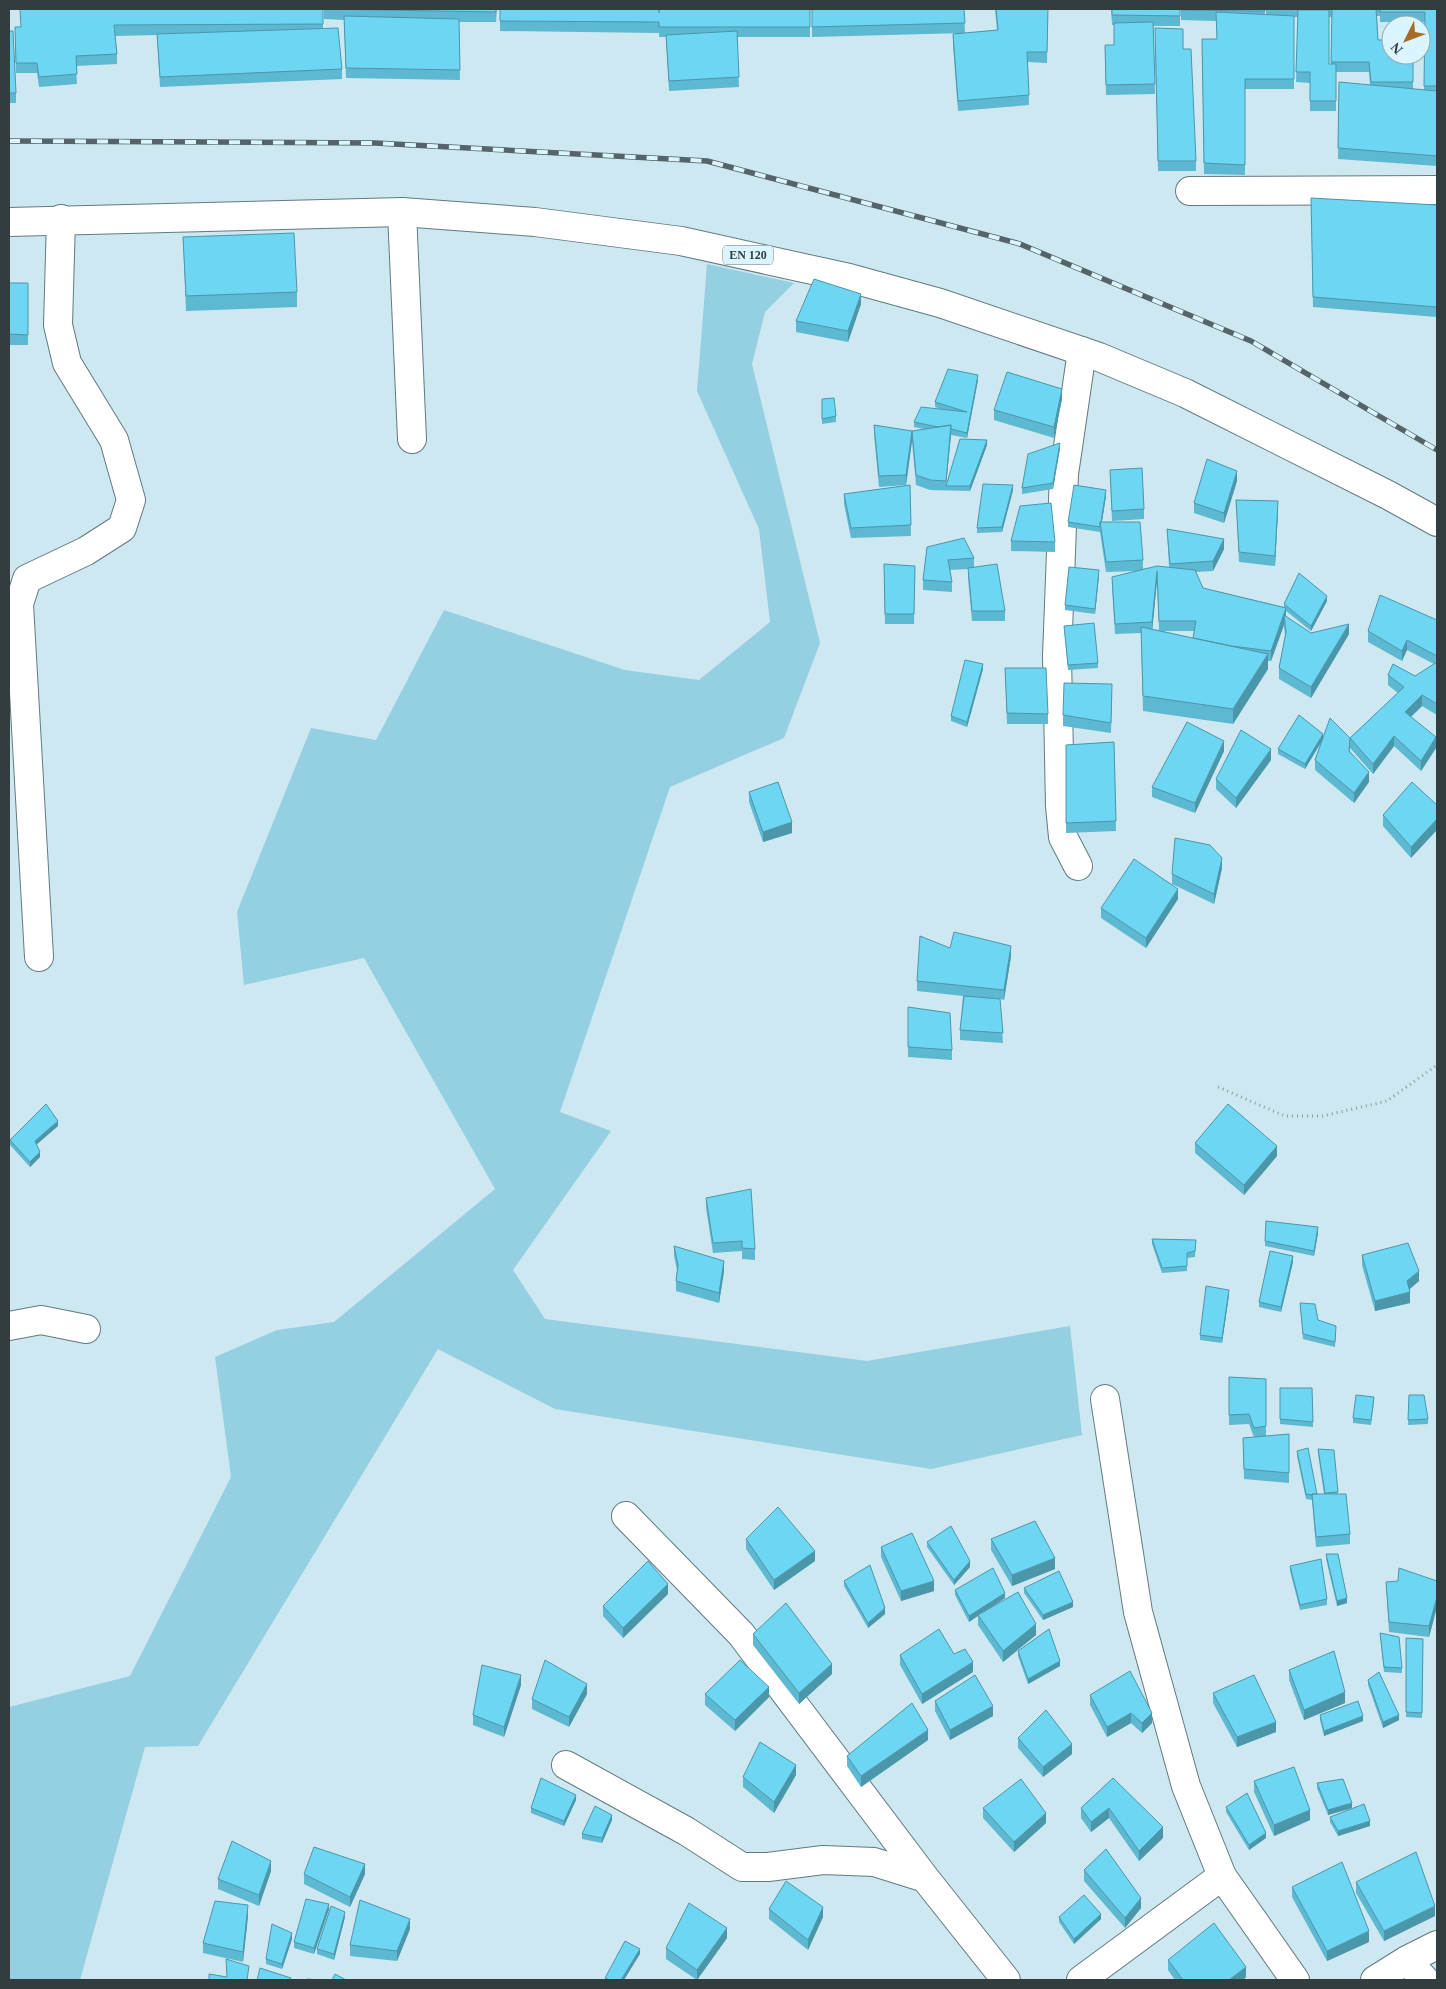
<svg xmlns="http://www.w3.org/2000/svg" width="1446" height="1989" font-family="'Times New Roman',serif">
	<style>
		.green { fill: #94d0e2 }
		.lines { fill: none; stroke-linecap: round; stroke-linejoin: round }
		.minor-casing { stroke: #627a81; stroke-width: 30 }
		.major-casing { stroke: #627a81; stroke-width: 30 }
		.path { stroke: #8a9ea4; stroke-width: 3; stroke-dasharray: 1 4; stroke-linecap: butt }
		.minor { stroke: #fff; stroke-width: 28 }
		.major { stroke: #fff; stroke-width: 28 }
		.rail-casing { stroke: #556468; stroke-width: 5.5 }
		.rail { stroke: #daf5fd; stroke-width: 4; stroke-dasharray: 11; stroke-linecap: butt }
		.wall { fill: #5db8d1; fill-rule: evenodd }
		.shaded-wall { fill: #4c96aa }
		.building { fill: #6cd6f3; stroke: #4c96aa }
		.labels { text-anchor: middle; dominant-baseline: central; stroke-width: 4; stroke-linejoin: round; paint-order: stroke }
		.shield { fill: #daf5fd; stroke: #647479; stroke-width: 1 }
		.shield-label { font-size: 12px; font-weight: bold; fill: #323d40 }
	</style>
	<rect width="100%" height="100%" fill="#cde8f0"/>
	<path class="green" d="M707,264L794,283L765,312L752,364L820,643L784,738L670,787L560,1112L611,1131L513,1270L545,1319L867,1361L1070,1326L1082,1435L931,1469L555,1409L438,1349L198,1746L145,1747L80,1980H9V1707L130,1676L231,1477L215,1357L277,1330L334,1322L495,1189L364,958L244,985L237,912L311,728L376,740L444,610L625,670L699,680L770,622L759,529L697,391Z"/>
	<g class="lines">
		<g class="minor-casing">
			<path id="minor" d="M1190,191L1437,190
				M402,212L412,439
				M1078,866L1063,837L1060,806L1057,656L1064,474L1082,351
				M39,957L19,604L27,579L86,551L122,528L131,500L114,440L67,363L58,325L61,219
				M9,1326L41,1320L86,1329
				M1105,1399L1138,1612L1186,1786L1222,1876L1295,1980
				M626,1516L741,1634L925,1878L1006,1980
				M566,1765L686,1831L742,1867H768L823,1860L874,1862L925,1878
				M1407,1960L1425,1980
				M1081,1980L1222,1876
				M1375,1980L1407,1960L1437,1945"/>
		</g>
		<g class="major-casing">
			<path id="major" d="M9,222L402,212L535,222L681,241L849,278L940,303L1099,357L1185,393L1388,495L1437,522"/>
		</g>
		<path class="path" d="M1218,1087L1285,1116H1323L1387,1101L1437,1065"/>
		<use href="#minor" class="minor"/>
		<use href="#major" class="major"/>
		<g class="rail-casing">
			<path id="rail" d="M9,141L375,143L707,161L1020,244L1251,341L1437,450"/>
		</g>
		<use href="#rail" class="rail"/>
	</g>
	<path class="wall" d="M323,9V28L342,69V79L160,87L157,35L115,36L117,54V64L76,66L77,84L39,87L37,73H16L15,27Z
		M324,9H497L496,22H459L460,80L346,78L344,20L324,19Z
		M500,9H810V37H737L739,87L669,91L666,37H659V33L500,31Z
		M812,9H964L965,33L812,37Z
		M995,9H1048L1047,63L1028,62L1029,105L958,111L953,45V34L997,30Z
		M1111,9H1180V26H1153L1155,94L1106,95L1105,45H1114V25H1112Z
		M1181,9H1265V15H1266V9H1437V166L1338,159L1339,82L1370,85L1369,72H1336V111H1310V83L1296,82L1298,17H1294V89H1245V175L1204,174L1202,39H1217L1216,21L1181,20ZM1377,16H1380V22H1425L1424,90L1413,89V55L1378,40ZM1329,17H1332L1331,64H1329Z
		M1155,28L1183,49L1196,161V171H1158Z
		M9,31L16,93V103H9Z
		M1311,198L1437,205V317L1313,307Z
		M183,237L297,292V307L186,311Z
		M9,283H28V345H9Z
		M861,304L848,342L796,332V321Z
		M978,380L967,438L951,435L946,484L987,445L970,491L930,490L916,485L912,441L906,485L879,487L874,435V425L912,431L924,429L914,427V422L940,409L935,407V402Z
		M822,399L836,416V422L822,424Z
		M1062,399L1054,438L994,420V410Z
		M1060,448L1053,489L1022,494V488Z
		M1110,470L1144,509V519L1112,521Z
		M1237,481L1224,523L1194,513V503Z
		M910,485L911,536L851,538L844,504V494Z
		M1013,490L1002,532L977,533V528Z
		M1106,496L1102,522L1143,560V569L1169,567L1167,529L1224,549L1213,571L1196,572L1203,588L1284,607V604L1327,601L1311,631L1286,611V617L1311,633L1349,634L1311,698L1279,679V668L1285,636L1284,625L1271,661H1268V669L1233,724L1143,711L1141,633L1115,634L1112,587V577L1136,571L1106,572L1100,532L1068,527V522ZM1157,581L1159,630L1152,629ZM1163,631H1194L1193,638Z
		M1236,500L1278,511L1275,566L1239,562Z
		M1011,541L1055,542V552L1011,551Z
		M927,547L974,558V567L1005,611V621H972L968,578V569L950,570L952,582V592L923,590V580Z
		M915,566L914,624H885L884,574Z
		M1099,575L1095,614L1065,610V605Z
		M1437,620V715L1422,706L1411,717L1436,748L1421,771L1394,746L1373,774L1350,748V751L1369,782L1354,803L1315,770V760L1322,741L1305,769L1278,754V749L1323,738H1350L1398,693L1388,685V675L1415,676L1434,664L1407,650L1402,661L1368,642V631Z
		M1064,626L1098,663V668L1068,670Z
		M1005,668L1048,714V724H1007Z
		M983,669L967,727L951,721V716Z
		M1112,694L1111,733L1063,726V715Z
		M1114,742L1116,831L1066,833V745Z
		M1224,751L1195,813L1152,797V787Z
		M1271,760L1236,808L1216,789V779Z
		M1412,782L1411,858L1383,826V815Z
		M749,792L792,833L763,842L749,802Z
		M1222,868L1214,904L1172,884V874Z
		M1178,899L1146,948L1101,918V908Z
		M950,948L1011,956L1004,1000L1000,999L1003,1043L960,1040V1030L963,996L917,991V981Z
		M908,1007L952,1050V1060L908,1057Z
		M58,1126L36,1144L40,1157L30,1167L10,1145V1140Z
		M1195,1143L1277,1156L1244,1195L1195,1153Z
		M706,1198L755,1249V1260L742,1259V1251L713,1253L706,1208Z
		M1318,1233L1314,1256L1265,1246V1241Z
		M1152,1239L1196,1240L1195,1257L1187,1258V1271L1162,1273L1152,1244Z
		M674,1246L724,1271L719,1303L676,1291V1281L677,1270L674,1256Z
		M1362,1255L1419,1281L1410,1289V1303L1375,1311L1362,1265Z
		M1293,1262L1281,1312L1259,1307V1302Z
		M1229,1295L1222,1343L1200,1340V1335Z
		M1300,1303L1318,1320L1336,1331L1335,1347L1303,1339Z
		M1229,1377L1266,1379V1436L1289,1434V1483L1244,1479L1243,1438L1254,1437L1249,1424L1229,1425Z
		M1280,1388H1312L1313,1427L1280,1424Z
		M1409,1395L1428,1419V1424L1408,1425Z
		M1374,1402L1371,1425L1353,1423V1418Z
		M1318,1449L1334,1450L1338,1494L1350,1534V1544L1316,1547L1312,1500L1306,1499L1297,1456V1451L1317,1494H1324L1318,1454Z
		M746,1539L815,1561L774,1590L746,1549Z
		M991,1539L1055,1569L1012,1586L991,1550Z
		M927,1542L970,1567L954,1585L927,1547Z
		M881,1547L934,1591L901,1601L881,1557Z
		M1326,1554L1347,1603L1337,1606L1326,1559Z
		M1290,1566L1327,1599V1605L1300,1610L1290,1571Z
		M844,1581L885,1614L868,1628L844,1586Z
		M1437,1581V1607L1429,1637L1389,1632L1386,1582Z
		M1024,1588L1073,1607L1043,1620L1024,1593Z
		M955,1590L1005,1598L979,1615L1036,1635L1003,1662L978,1625V1615L969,1622L955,1595Z
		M668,1594L623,1638L603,1616V1606Z
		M1380,1633L1402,1668V1673L1384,1672Z
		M753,1634L832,1674L799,1704L753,1645Z
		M1406,1638L1423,1639L1422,1718L1406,1717Z
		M1018,1651L1060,1666L1028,1684L1018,1656Z
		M954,1654L973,1672L922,1704L900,1665V1655Z
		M1289,1670L1345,1703L1304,1720L1289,1680Z
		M1368,1680L1399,1720L1383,1728L1368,1685Z
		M521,1685L504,1737L473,1725V1715Z
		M1213,1693L1276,1732L1237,1747L1213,1703Z
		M587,1694L569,1727L532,1709V1699Z
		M705,1694L769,1697L735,1731L705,1705Z
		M1090,1695L1152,1713V1723L1142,1733L1131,1723L1107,1737L1090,1705Z
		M935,1701L993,1716L950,1740L935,1711Z
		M1320,1715L1363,1721L1324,1736L1320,1720Z
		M1018,1738L1072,1754L1043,1777L1018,1748Z
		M928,1740L861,1787L847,1766V1756Z
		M796,1775L774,1813L743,1787V1777Z
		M1113,1778L1163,1838L1139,1861L1109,1818L1091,1832L1081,1818V1808Z
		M1254,1781L1310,1820L1274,1836L1254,1792Z
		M1317,1783L1352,1808L1328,1815L1317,1788Z
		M576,1800L564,1826L531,1813V1808Z
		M1226,1807L1266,1838L1249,1850L1226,1812Z
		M983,1808L1046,1823L1014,1852L983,1818Z
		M1330,1817L1370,1826L1338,1836L1330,1822Z
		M612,1820L602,1843L582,1839V1834Z
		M1084,1870L1141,1908L1125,1928L1084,1881Z
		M271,1871L259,1906L218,1889V1879Z
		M304,1874H365L350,1907L304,1884Z
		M1356,1882L1435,1916L1384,1941L1356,1893Z
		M1292,1887L1369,1942L1327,1961L1292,1897Z
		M329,1909L314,1954L294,1948V1942Z
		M769,1909L823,1917L808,1950L769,1919Z
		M248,1916L243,1962L203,1953V1943Z
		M345,1917L334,1960L317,1954V1949Z
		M1059,1917L1101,1919L1074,1944L1059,1922Z
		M410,1929L397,1961L350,1956V1945Z
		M727,1938L697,1980L666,1959V1948Z
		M292,1939L282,1969L266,1964V1959Z
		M1168,1960L1246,1977L1243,1980H1175L1168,1970Z"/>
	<path class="shaded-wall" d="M861,294V304L848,342V331Z
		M978,375V380L967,438V433Z
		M1062,389V399L1054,438V427Z
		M951,425V435L946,486V481Z
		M912,431V441L906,485V475Z
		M987,440V445L970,491V486Z
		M1060,443V448L1053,489V483Z
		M1237,471V481L1224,523V513Z
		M1013,485V490L1002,532V527Z
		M1106,490V496L1101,527V525Z
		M1278,501V511L1275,566V556Z
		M1224,539V549L1213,571V561Z
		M1099,570V575L1095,614V609Z
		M1157,571V581L1152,633V622Z
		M1327,596V601L1311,631V626Z
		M1286,608V618L1284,615V625L1271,661V651Z
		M1349,624V634L1311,698V687Z
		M1407,640V650L1402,661V651Z
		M1268,654V669L1233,724V709Z
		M983,664V669L967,727V722Z
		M1422,695V706L1405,722V712Z
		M1323,734V739L1305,769V764Z
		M1394,736V746L1373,774V764Z
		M1436,737V748L1421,771V761Z
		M1224,741V751L1195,813V803Z
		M1271,749V760L1236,808V798Z
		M1369,772V782L1354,803V793Z
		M1437,819V830L1411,858V847Z
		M792,822V833L763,842V832Z
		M1222,858V868L1214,904V894Z
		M1178,889V899L1146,948V938Z
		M1011,946V956L1004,1000V990Z
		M58,1121V1126L35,1146V1141Z
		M1277,1146V1156L1244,1195V1185Z
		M40,1152V1157L30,1167V1162Z
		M1318,1227V1233L1314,1256V1251Z
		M1293,1256V1262L1281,1312V1307Z
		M724,1261V1271L719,1303V1293Z
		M1419,1271V1281L1407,1291V1281Z
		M1229,1290V1295L1222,1343V1338Z
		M1410,1292V1303L1375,1311V1301Z
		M815,1551V1561L774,1590V1580Z
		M1055,1558V1569L1012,1586V1575Z
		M970,1561V1567L954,1585V1580Z
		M934,1581V1591L901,1601V1591Z
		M668,1584V1594L623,1638V1628Z
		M1005,1593V1598L969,1622V1616Z
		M1437,1597V1607L1429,1637V1626Z
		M1347,1598V1603L1337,1606V1601Z
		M1073,1602V1607L1043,1620V1615Z
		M885,1608V1614L868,1628V1623Z
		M1036,1624V1635L1003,1662V1651Z
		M1060,1661V1666L1028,1684V1679Z
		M973,1662V1672L922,1704V1694Z
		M832,1664V1674L799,1704V1693Z
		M521,1675V1685L504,1737V1727Z
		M587,1684V1694L569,1727V1717Z
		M769,1687V1697L735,1731V1720Z
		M1345,1692V1703L1304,1720V1710Z
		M993,1706V1716L950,1740V1730Z
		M1131,1713V1723L1107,1737V1727Z
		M1152,1713V1723L1142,1733V1723Z
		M1399,1715V1720L1383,1728V1722Z
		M1363,1716V1721L1324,1736V1731Z
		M1276,1722V1732L1237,1747V1737Z
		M928,1730V1740L861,1787V1776Z
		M1072,1744V1754L1043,1777V1767Z
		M796,1765V1775L774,1813V1802Z
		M576,1795V1800L564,1826V1821Z
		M1352,1803V1808L1328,1815V1810Z
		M1109,1808V1818L1091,1832V1822Z
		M1310,1810V1820L1274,1836V1825Z
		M1046,1813V1823L1014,1852V1842Z
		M612,1815V1820L602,1843V1838Z
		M1370,1821V1826L1338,1836V1831Z
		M1163,1827V1838L1139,1861V1851Z
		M1266,1833V1838L1249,1850V1845Z
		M271,1861V1871L259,1906V1895Z
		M365,1864V1874L350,1907V1897Z
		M1141,1898V1908L1125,1928V1918Z
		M329,1904V1909L314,1954V1948Z
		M248,1905V1916L243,1962V1952Z
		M1435,1906V1916L1384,1941V1931Z
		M823,1907V1917L808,1950V1940Z
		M345,1912V1917L334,1960V1954Z
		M1101,1914V1919L1074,1944V1939Z
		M410,1919V1929L397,1961V1951Z
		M727,1928V1938L697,1980V1970Z
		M1369,1931V1942L1327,1961V1951Z
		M292,1933V1939L282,1969V1964Z
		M640,1949V1954L624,1980H621Z
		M1246,1967V1977L1243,1980H1229Z"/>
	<path class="building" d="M20,9H323V24L114,25L117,54L76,56L77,74L39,77L37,63H16L15,27H21Z
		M324,9H496V12Z
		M500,9H659V13V9H810V27H659V22L500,21Z
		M812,9H964L965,23L812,27Z
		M996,9H1048L1047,52H1027L1029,95L958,101L953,34L998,30Z
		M1112,9H1180V16L1112,15Z
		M1181,9H1265V11L1181,10Z
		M1332,9H1376L1378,40H1391V55H1413V82H1371L1369,62H1331Z
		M1380,9H1437V86H1424L1425,12H1380Z
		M1298,10H1329V64H1336V101H1310V72H1296Z
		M1216,12L1294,16V79H1245V165L1204,163L1202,39H1217Z
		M344,16L459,19L460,70L346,68Z
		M1153,22L1155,84L1106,85L1105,45H1114V23Z
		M338,28L342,69L160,77L157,34Z
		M1155,28L1183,29V49H1191L1196,161H1158Z
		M9,31H13L16,93H9Z
		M737,31L739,77L669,81L666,35Z
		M1339,82L1437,91V156L1338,148Z
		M1311,198L1437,205V307L1313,297Z
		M294,233L297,292L186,296L183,237Z
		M814,279L861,294L848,331L796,321Z
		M9,283H28V335L9,334Z
		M948,369L978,375L967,433L951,429V425L938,427L914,422L921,407L967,412L935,402Z
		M1007,372L1062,389L1054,427L994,410Z
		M834,398L836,416L822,419V399Z
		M874,425L912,431L906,475L879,476Z
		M951,425L946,481L930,480L916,475L912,431Z
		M960,439L987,440L970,486H946Z
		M1060,443L1053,483L1022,488L1028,454Z
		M1207,459L1237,471L1224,513L1194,503Z
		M1142,468L1144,509L1112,511L1110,470Z
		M983,484L1013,485L1002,527L977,528Z
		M910,485L911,525L851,528L844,494Z
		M1074,485L1106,490L1101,522H1100V527L1068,522Z
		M1236,500L1278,501L1275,556L1239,552Z
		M1051,503L1055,542L1011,541L1020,506Z
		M1100,522H1140L1143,560L1106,562Z
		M1167,529L1224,539L1213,561L1170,564Z
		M964,538L974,558L948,560L952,582L923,580L927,547Z
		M884,564L915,566L914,614H885Z
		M997,564L1005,611H972L968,568Z
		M1157,566L1195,570L1203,588L1286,608L1271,651L1232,646L1193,638L1196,621H1159L1157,571L1152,622L1115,624L1112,577Z
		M1069,567L1099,570L1095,609L1065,605Z
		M1299,573L1327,596L1311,626L1284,604Z
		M1380,595L1437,620V656L1407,640L1402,651L1368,631Z
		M1284,615L1311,633L1349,624L1311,687L1279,668L1286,632Z
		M1094,623L1098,663L1068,665L1064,626Z
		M1141,627L1268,654L1233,709L1143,696Z
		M965,660L983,664L967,722L951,716Z
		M1437,662V704L1422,695L1405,712L1436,737L1421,761L1394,736L1373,764L1350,738L1404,687L1388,675L1393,664L1415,676Z
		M1005,668H1046L1048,714L1007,713Z
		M1064,683L1112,684L1111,723L1063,715Z
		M1299,715L1323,734L1305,764L1278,749Z
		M1330,718L1350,738L1349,751L1369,772L1354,793L1315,760Z
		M1187,722L1224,741L1195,803L1152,787Z
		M1241,730L1271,749L1236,798L1216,779Z
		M1114,742L1116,821L1066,823V745Z
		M778,782L792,822L763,832L749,792Z
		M1412,782L1437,805V819L1411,847L1383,815Z
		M1175,838L1210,845L1222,858L1214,894L1172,874Z
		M1134,859L1178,889L1146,938L1101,908Z
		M954,932L1011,946L1004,990L917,981L920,936L950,948Z
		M964,996L1000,999L1003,1033L960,1030Z
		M908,1007L950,1013L952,1050L908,1047Z
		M46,1104L58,1121L35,1141L40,1152L30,1162L10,1140Z
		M1228,1104L1277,1146L1244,1185L1195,1143Z
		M751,1189L755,1249L742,1248V1241L713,1243L706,1198Z
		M1266,1221L1318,1227L1314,1251L1265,1241Z
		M1152,1239L1196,1240L1195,1251L1187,1253V1266L1162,1268Z
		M1408,1243L1419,1271L1407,1281L1410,1292L1375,1301L1362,1255Z
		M674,1246L724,1261L719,1293L676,1281L678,1265Z
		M1270,1251L1293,1256L1281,1307L1259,1302Z
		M1206,1286L1229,1290L1222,1338L1200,1335Z
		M1300,1303L1315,1304L1318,1320L1336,1326L1335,1342L1303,1334Z
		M1229,1377L1266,1379V1426L1254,1428L1249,1414L1229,1415Z
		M1280,1388H1312L1313,1422L1280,1419Z
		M1356,1395L1374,1397L1371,1420L1353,1418Z
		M1409,1395H1424L1428,1419L1408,1420Z
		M1289,1434V1473L1244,1469L1243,1438Z
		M1308,1448L1317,1494H1312V1495L1306,1494L1297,1451Z
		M1318,1449L1334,1450L1338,1492L1325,1493Z
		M1312,1494H1346L1350,1534L1316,1537Z
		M778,1507L815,1551L774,1580L746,1539Z
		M1035,1521L1055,1558L1012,1575L991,1539Z
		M951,1526L970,1561L954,1580L927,1542Z
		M912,1533L934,1581L901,1591L881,1547Z
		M1326,1554H1338L1347,1598L1337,1601Z
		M1321,1559L1327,1599L1300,1605L1290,1566Z
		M648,1561L668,1584L623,1628L603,1606Z
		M870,1565L885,1608L868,1623L844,1581Z
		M993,1568L1005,1593L969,1616L955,1590Z
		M1399,1568L1437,1581V1597L1429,1626L1389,1622L1386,1582L1398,1581Z
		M1059,1571L1073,1602L1043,1615L1024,1588Z
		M1018,1592L1036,1624L1003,1651L978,1615Z
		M786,1603L832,1664L799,1693L753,1634Z
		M939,1629L954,1654L965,1649L973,1662L922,1694L900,1655Z
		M1049,1629L1060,1661L1028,1679L1018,1651Z
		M1380,1633L1399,1637L1402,1668L1384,1667Z
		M1406,1638L1423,1639L1422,1713L1406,1712Z
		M1334,1651L1345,1692L1304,1710L1289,1670Z
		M545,1660L587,1684L569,1717L532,1699Z
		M740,1660L769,1687L735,1720L705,1694Z
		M482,1665L521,1675L504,1727L473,1715Z
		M1130,1671L1152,1713L1142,1723L1131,1713L1107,1727L1090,1695Z
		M1379,1672L1399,1715L1383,1722L1368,1680Z
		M975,1675L993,1706L950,1730L935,1701Z
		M1254,1675L1276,1722L1237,1737L1213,1693Z
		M1358,1701L1363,1716L1324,1731L1320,1715Z
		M912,1703L928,1730L861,1776L847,1756Z
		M1046,1710L1072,1744L1043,1767L1018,1738Z
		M760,1742L796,1765L774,1802L743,1777Z
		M1294,1767L1310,1810L1274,1825L1254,1781Z
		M541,1778L576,1795L564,1821L531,1808Z
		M1113,1778L1163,1827L1139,1851L1109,1808L1091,1822L1081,1808Z
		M1021,1779L1046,1813L1014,1842L983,1808Z
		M1343,1779L1352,1803L1328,1810L1317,1783Z
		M1247,1793L1266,1833L1249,1845L1226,1807Z
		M1364,1804L1370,1821L1338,1831L1330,1817Z
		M595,1806L612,1815L602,1838L582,1834Z
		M232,1841L271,1861L259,1895L218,1879Z
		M314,1847L365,1864L350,1897L304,1874Z
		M1106,1849L1141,1898L1125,1918L1084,1870Z
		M1416,1852L1435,1906L1384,1931L1356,1882Z
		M1342,1862L1369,1931L1327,1951L1292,1887Z
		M786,1881L823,1907L808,1940L769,1909Z
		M1084,1895L1101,1914L1074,1939L1059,1917Z
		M306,1899L329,1904L314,1948L294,1942Z
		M360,1900L410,1919L397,1951L350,1945Z
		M215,1901L248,1905L243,1952L203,1943Z
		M689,1903L727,1928L697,1970L666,1948Z
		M331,1906L345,1912L334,1954L317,1949Z
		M1214,1923L1246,1967L1229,1980H1183L1168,1960Z
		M272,1924L292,1933L282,1964L266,1959Z
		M625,1941L640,1949L621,1980H610L605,1978Z
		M226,1959L249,1966L247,1980H209V1974L227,1977Z
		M260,1968L291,1978L290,1980H257Z
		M335,1974L346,1980H332Z
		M307,1979L319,1980H307Z"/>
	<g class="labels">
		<rect class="shield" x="723" y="245.5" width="50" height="19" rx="4"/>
		<g class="shield-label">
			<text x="748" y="255">EN 120</text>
		</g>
	</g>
	<rect width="1446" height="1989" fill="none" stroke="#323d40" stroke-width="20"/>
	<g transform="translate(1406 40) rotate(228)"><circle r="24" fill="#daf5fd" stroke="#97abb1"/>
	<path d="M0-4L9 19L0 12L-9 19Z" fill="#a36c27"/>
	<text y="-8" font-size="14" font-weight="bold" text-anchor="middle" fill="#323d40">N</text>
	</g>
</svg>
